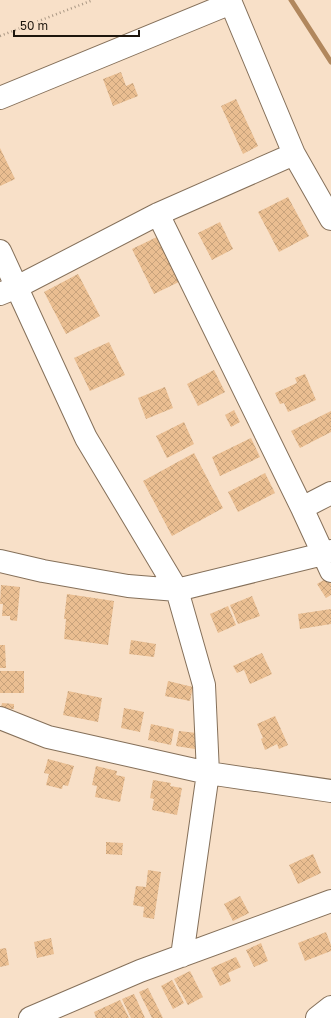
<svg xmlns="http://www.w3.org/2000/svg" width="331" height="1018" font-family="'Golos Text',sans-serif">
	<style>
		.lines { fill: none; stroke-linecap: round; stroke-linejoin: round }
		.stream { stroke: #b1875d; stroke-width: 5 }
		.building { fill: url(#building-cross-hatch) }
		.minor-casing { stroke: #85705a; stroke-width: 24 }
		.path { stroke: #a89683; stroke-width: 2.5; stroke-dasharray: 1 3; stroke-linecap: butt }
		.minor { stroke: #fff; stroke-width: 22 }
	</style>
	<defs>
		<pattern id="building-cross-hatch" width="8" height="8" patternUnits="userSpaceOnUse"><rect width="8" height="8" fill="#eabe91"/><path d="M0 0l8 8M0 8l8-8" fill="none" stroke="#c8a37c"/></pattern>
	</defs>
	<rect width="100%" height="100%" fill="#f8e0c8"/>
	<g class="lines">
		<path class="stream" d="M291,0L331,62"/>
	</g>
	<path class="building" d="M121,72L126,86L133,83L138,96L113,106L103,79Z
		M236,99L258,146L243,154L221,106Z
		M0,148L15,179L0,186Z
		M288,197L309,236L279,252L258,212Z
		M220,222L233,249L212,260L198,233Z
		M161,235L183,280L154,294L132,249Z
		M78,274L100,316L66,334L44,292Z
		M109,342L125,375L90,391L74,358Z
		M214,370L225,392L198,406L187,384Z
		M305,374L316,400L288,412L284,403L280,404L275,393L297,383L295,378Z
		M165,387L173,408L146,419L138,398Z
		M234,410L240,422L231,427L225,415Z
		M331,411V432L300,448L291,431Z
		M184,422L194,444L167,458L156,436Z
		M251,438L260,457L220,476L212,457Z
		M194,453L223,508L172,536L143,481Z
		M265,473L275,493L238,512L228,492Z
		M327,578L331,584V595L326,598L317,584Z
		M1,585L20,587L17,621L10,620V616H2L3,604H0Z
		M67,594L114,601L108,645L64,639L66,619H64Z
		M252,596L260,616L238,624L230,605Z
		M228,606L236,625L218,633L210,614Z
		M331,609V624L300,629L298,614Z
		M131,640L156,644L154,657L129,654Z
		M0,645H5L6,668H0Z
		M262,653L272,674L250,684L244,670L237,673L233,666Z
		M0,671H24V693H0Z
		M168,681L193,687L190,701L165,696Z
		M68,691L102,698L98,722L63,715Z
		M2,703L14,704V709L1,708Z
		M124,708L144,712L140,732L121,728Z
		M275,716L288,745L279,749L277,744L265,750L261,739L263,738L257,724Z
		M151,724L174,729L171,745L148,740Z
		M179,731L197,733L195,749L176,746Z
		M48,759L74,766L68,786L63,785L62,789L46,785L49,774L44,773Z
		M96,766L117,771L116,775L125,777L120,802L95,797L97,786L92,785Z
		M153,780L171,783L170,786L182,788L177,815L152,810L154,799L150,798Z
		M106,842L123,843L122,855L106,854Z
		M313,854L321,873L298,884L289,865Z
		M148,870L161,872L154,919L143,917L144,907L133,905L136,886L146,887Z
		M240,896L249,913L233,921L224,904Z
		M326,932L331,945V951L305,961L298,943Z
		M51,938L54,954L37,958L34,942Z
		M261,943L268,961L254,967L246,950Z
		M6,948L9,965L0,967V949Z
		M236,957L241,967L228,973L231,981L220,986L211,968Z
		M190,971L203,997L188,1005L174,979Z
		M172,980L184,1003L173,1009L161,986Z
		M148,988L163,1018H152L139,992Z
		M134,994L145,1018H131L122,999Z
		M120,1000L129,1018H96L94,1012Z"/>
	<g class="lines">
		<g class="minor-casing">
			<path id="minor" d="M0,98L231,3L294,154L331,219
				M158,214L302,508L331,571
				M0,251L86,438L177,590L204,685L208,773L182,956
				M0,294L17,287L158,214L294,154
				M302,508L331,493
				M0,561L43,571L128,586L177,590L323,554L331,551
				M0,718L48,737L208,773L331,791
				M30,1018L140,971L331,901
				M317,1018L331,1007"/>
		</g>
		<path class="path" d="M0,36L93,0"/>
		<use href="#minor" class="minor"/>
	</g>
	<path d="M14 30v6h125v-6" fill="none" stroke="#1e160d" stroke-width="2"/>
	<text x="20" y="30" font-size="12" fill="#1e160d" stroke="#f8e0c8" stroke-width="3" paint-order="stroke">50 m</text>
</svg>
